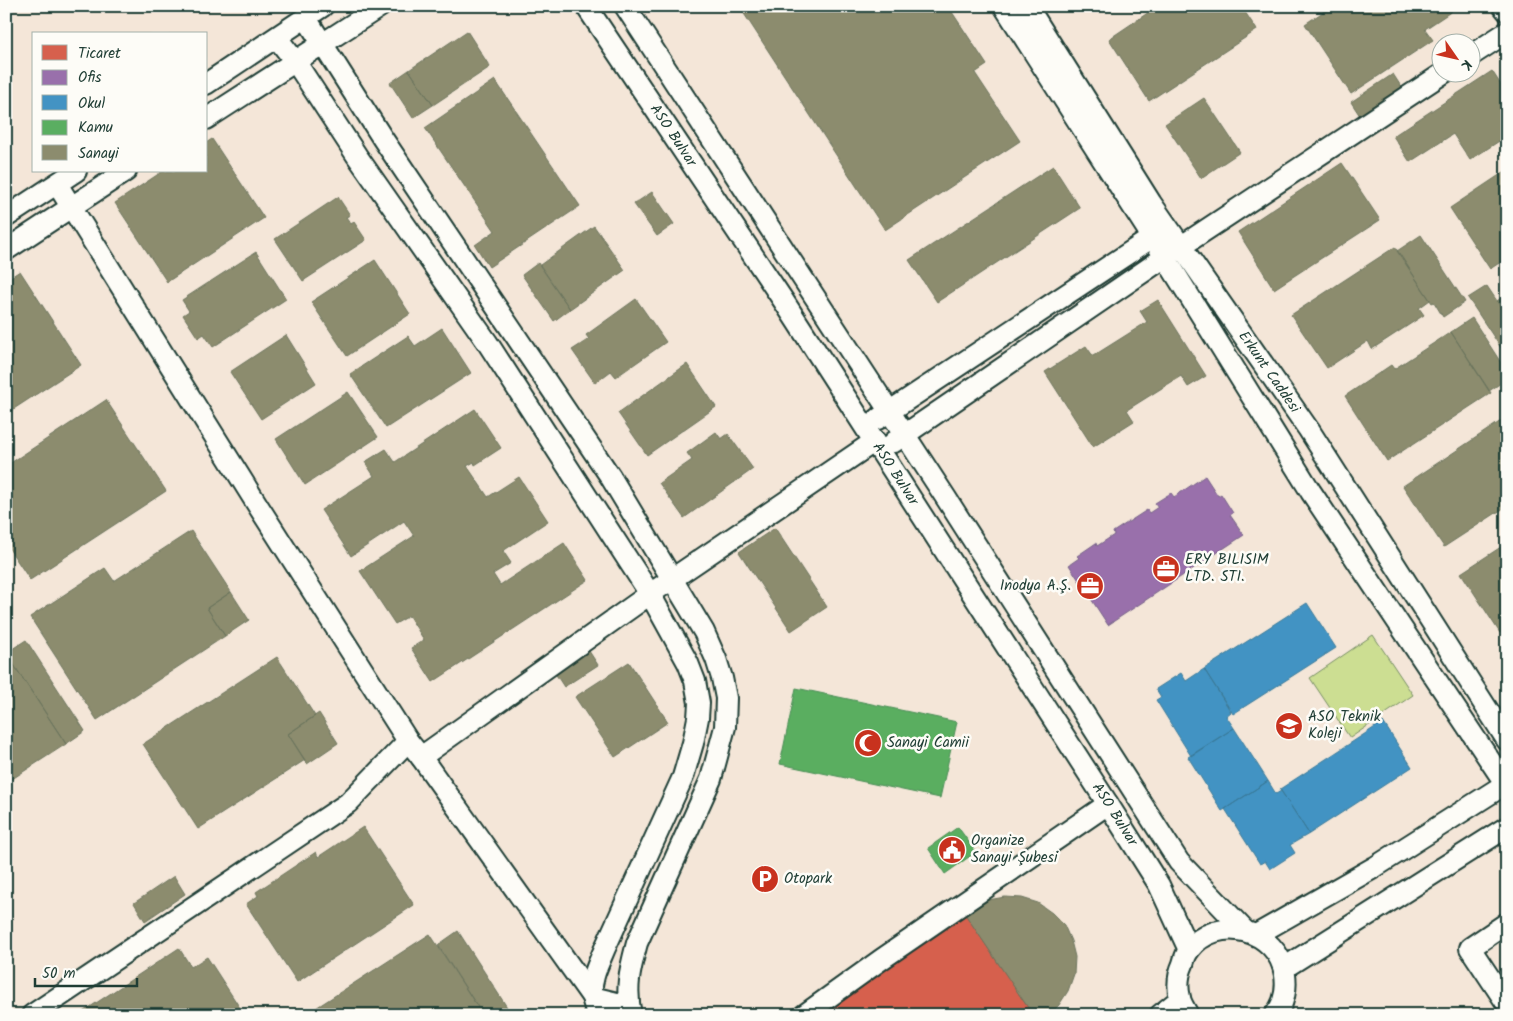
<svg xmlns="http://www.w3.org/2000/svg" width="1513" height="1021" font-family="Kalam,sans-serif">
	<style>
		.built { fill: #f4e6d8; fill-rule: evenodd }
		.pitch { fill: #ccde92; stroke: #768e63 }
		.shops { fill: #d6604d; stroke: #9f5646 }
		.offices { fill: #9970ab; stroke: #746187 }
		.schools { fill: #4393c3; stroke: #387998 }
		.public { fill: #5aae61; stroke: #488c54 }
		.industry { fill: #8c8c6e; stroke: #6b745d }
		.lines { fill: none; stroke-linecap: round; stroke-linejoin: round }
		.minor-casing { stroke: #1f3d34; stroke-width: 24 }
		.minor { stroke: #fdfcf7; stroke-width: 20 }
		.labels { text-anchor: middle; dominant-baseline: central; stroke-width: 5; stroke-linejoin: round; paint-order: stroke }
		.street-label { font-size: 15px; fill: #1f3d34; stroke: #fdfcf7 }
		.poi-label { font-size: 15px; fill: #1f3d34; stroke: #fdfcf7; text-anchor: start }
	</style>
	<rect width="100%" height="100%" fill="#fdfcf7"/>
	<filter id="ink" filterUnits="userSpaceOnUse"><feTurbulence type="fractalNoise" baseFrequency=".02" numOctaves="2"/><feDisplacementMap in="SourceGraphic" scale="10" xChannelSelector="R" yChannelSelector="G"/><feConvolveMatrix kernelMatrix="1 2 1 2 8 2 1 2 1" color-interpolation-filters="sRGB"/></filter>
	<g filter="url(#ink)">
		<path class="built" d="M6,6H1507V1015H6ZM34,34H206V171H34ZM1440,42H1470V72H1440Z"/>
		<path class="pitch" d="M1373,635L1413,695L1350,738L1310,678Z"/>
		<path class="shops" d="M965,914L1033,1015H817Z"/>
		<path class="offices" d="M1205,476L1218,496L1221,494L1233,513L1230,515L1244,535L1108,625L1069,565L1079,558L1077,556L1096,543L1097,546L1114,535L1113,532L1147,510L1149,513L1158,507L1155,503L1171,493L1174,497Z"/>
		<path class="schools" d="M1307,603L1336,648L1233,714L1204,669Z
			M1204,669L1231,712L1226,716L1234,728L1191,756L1156,700L1161,697L1156,689L1181,673L1186,681Z
			M1383,722L1412,767L1309,834L1280,789Z
			M1234,728L1268,781L1222,811L1188,757Z
			M1268,781L1276,794L1281,791L1309,834L1290,845L1295,853L1270,869L1265,861L1260,864L1225,809Z"/>
		<path class="public" d="M796,688L957,722L940,798L780,764Z
			M958,827L976,852L945,874L928,848Z"/>
		<path class="industry" d="M739,6H948L987,65L975,73L1020,141L885,230Z
			M1158,6H1241L1257,30L1149,101L1109,39Z
			M1332,6H1449L1452,11L1425,29L1433,40L1351,94L1305,24Z
			M467,31L490,67L433,105L409,70Z
			M409,70L433,105L413,118L390,83Z
			M1492,71L1507,94V136L1470,160L1453,134L1410,162L1393,136Z
			M1393,74L1404,91L1362,119L1351,102Z
			M495,80L580,206L489,267L475,245L495,231L425,128Z
			M1204,98L1240,152L1201,178L1165,124Z
			M212,139L264,218L167,282L115,203L163,171H206V143Z
			M1342,163L1380,220L1274,289L1238,232Z
			M1053,166L1080,208L937,302L909,260Z
			M1507,170V258L1490,269L1450,208Z
			M652,192L674,224L657,236L634,204Z
			M338,197L350,215L346,217L351,224L354,222L366,240L303,281L275,239Z
			M594,226L625,270L570,309L540,265Z
			M1421,235L1465,302L1443,317L1434,302L1432,303L1397,251Z
			M1395,247L1430,300L1419,308L1424,315L1372,349L1368,341L1327,368L1291,315Z
			M256,252L286,299L213,347L204,334L198,338L183,315L189,311L182,300Z
			M375,260L410,314L347,356L311,302Z
			M538,263L570,309L554,321L522,275Z
			M20,271L81,365L6,414V280Z
			M1487,286L1507,316V357L1468,298Z
			M1507,294V316L1497,301Z
			M636,299L666,342L616,377L611,371L595,383L572,350L589,339L586,335Z
			M1158,300L1206,376L1188,387L1181,376L1127,410L1134,421L1093,447L1045,372L1086,346L1093,356L1147,322L1140,311Z
			M1472,318L1507,372V379L1489,391L1451,332Z
			M442,328L471,373L386,428L350,374L408,336L415,346Z
			M1451,332L1491,393L1387,461L1345,396L1391,365L1394,369Z
			M286,335L316,383L261,419L230,372Z
			M687,364L716,407L647,455L618,413Z
			M348,392L378,437L305,485L276,439Z
			M106,400L166,491L30,580L6,544V466Z
			M475,409L501,448L475,465L474,462L467,466L488,497L519,477L548,521L503,551L511,563L493,574L500,585L564,543L588,580L433,682L411,648L424,640L409,616L395,624L360,571L414,536L404,521L351,556L321,510L374,476L365,462L386,449L395,462Z
			M1507,417V506L1444,547L1403,486Z
			M716,432L721,439L728,434L753,469L684,518L659,483L692,460L687,453Z
			M775,528L827,607L791,631L739,552Z
			M191,531L231,592L207,608L225,636L97,720L30,617L105,568L114,581Z
			M1507,543V629L1500,633L1461,573Z
			M231,592L249,620L225,636L207,608Z
			M26,640L85,731L66,744L6,653Z
			M587,648L598,665L564,687L553,670Z
			M6,653L66,744L6,783Z
			M277,657L315,716L288,734L305,760L198,829L143,744Z
			M629,662L668,722L615,757L575,697Z
			M319,713L338,743L307,764L288,734Z
			M363,827L414,905L297,982L246,904L258,896L256,892L316,852L318,857Z
			M174,876L185,894L145,921L134,903Z
			M1005,897L1022,898L1038,903L1052,913L1064,925L1071,941L1075,957L1074,974L1068,991L1059,1005L1049,1015H1033L965,914L988,900Z
			M458,931L512,1015H483L438,945Z
			M430,934L483,1015H305Z
			M179,948L191,967L207,957L240,1008L230,1015H78Z"/>
		<g class="lines">
			<g class="minor-casing">
				<g id="minor">
					<path id="s1" d="M586,6L783,300L1108,804L1159,885L1189,950"/>
					<path d="M625,6L946,498L1179,862L1245,931"/>
					<path d="M1004,6L1165,257L1311,492L1507,786"/>
					<path id="s2" d="M1027,6L1151,203L1309,430L1507,740"/>
					<path d="M1503,6L1507,11"/>
					<path d="M306,18L383,139L610,476L704,632L716,659L722,678L726,698L725,727L711,779L637,943C630,970 625,987 631,1015"/>
					<path d="M277,38L295,61L357,156L487,342L650,594L688,663L695,681L699,703L698,718L693,743L683,777L605,948C599,963 590,979 592,995C592,1002 596,1009 598,1015"/>
					<path d="M1470,56L1507,32"/>
					<path d="M206,84L323,6"/>
					<path d="M206,119L381,6"/>
					<path d="M57,184L260,509L408,741L421,757L592,997L629,1006"/>
					<path d="M6,217L76,171"/>
					<path d="M6,250L126,171"/>
					<path d="M878,419L1162,231"/>
					<path d="M894,442L1165,257L1445,72"/>
					<path d="M421,757L650,594L875,441"/>
					<path d="M1507,923L1470,948L1507,1004"/>
					<path d="M1256,935L1375,867L1507,783"/>
					<path d="M1284,968L1507,827"/>
					<path d="M32,1015L348,803L408,741"/>
					<path d="M804,1015L882,959L1108,804"/>
					<path d="M1160,1015L1180,999"/>
					<path d="M1188,1015C1185,1009 1181,1004 1180,998C1177,986 1178,975 1183,964C1184,960 1186,954 1189,950C1217,913 1278,929 1285,975C1287,989 1284,1004 1275,1015"/>
				</g>
			</g>
			<use href="#minor" class="minor"/>
		</g>
	</g>
	<defs>
		<g id="office-disc" transform="scale(1.4375)"><circle r="9.5" fill="#c8321e" stroke="#fdfcf7"/><path d="M-6-3h4V-5.5h4V-3h4V5H-6ZM-1-4.5V-3h2v-1.5ZM-6 0V1H6V0Z" fill="#fff"/></g>
		<g id="school-disc" transform="scale(1.4375)"><circle r="9.5" fill="#c8321e" stroke="#fdfcf7"/><path d="M0-5L7-2L0 1L-7-2ZM-4 1L0 2.5L4 1V4Q0 6-4 4Z" fill="#fff"/></g>
		<g id="mosque-disc" transform="scale(1.4375)"><circle r="9.5" fill="#c8321e" stroke="#fdfcf7"/><path d="M3.5-4.9A6 6 0 1 0 3.5 4.9A5 5 0 1 1 3.5-4.9Z" fill="#fff"/></g>
		<g id="civic-disc" transform="scale(1.4375)"><circle r="9.5" fill="#c8321e" stroke="#fdfcf7"/><path d="M-.6-6.5H3V-4.5H.6V-3L4-1V1h2V6H-6V1h2V-1L-.6-3ZM-1.2 2.5V6h2.4V2.5Z" fill="#fff"/></g>
		<g id="parking-disc" transform="scale(1.4375)"><circle r="9.5" fill="#c8321e" stroke="#fdfcf7"/><path d="M-3.5-5.5H1a3.5 3.5 0 0 1 0 7H-1V5.5H-3.5ZM-1-3.4V-.6H.8a1.4 1.4 0 0 0 0-2.8Z" fill="#fff"/></g>
	</defs>
	<g fill-rule="evenodd">
		<use href="#office-disc" x="1166" y="569"/>
		<use href="#office-disc" x="1090" y="586"/>
		<use href="#school-disc" x="1289" y="726"/>
		<use href="#mosque-disc" x="868" y="743"/>
		<use href="#civic-disc" x="952" y="850"/>
		<use href="#parking-disc" x="765" y="879"/>
	</g>
	<g class="labels">
		<g class="street-label">
			<text stroke="none"><textPath href="#s1" startOffset="156">ASO Bulvar</textPath></text>
			<text stroke="none"><textPath href="#s2" startOffset="439">Erkunt Caddesi</textPath></text>
			<text stroke="none"><textPath href="#s1" startOffset="561">ASO Bulvar</textPath></text>
			<text stroke="none"><textPath href="#s1" startOffset="966">ASO Bulvar</textPath></text>
		</g>
		<g class="poi-label">
			<text x="1185" y="560">ERY BILISIM<tspan x="1185" dy="17">LTD. STI.</tspan></text>
			<text x="1071" y="586" text-anchor="end">Inodya A.Ş.</text>
			<text x="1308" y="717">ASO Teknik<tspan x="1308" dy="17">Koleji</tspan></text>
			<text x="887" y="743">Sanayi Camii</text>
			<text x="971" y="841">Organize<tspan x="971" dy="17">Sanayi Şubesi</tspan></text>
			<text x="784" y="879">Otopark</text>
		</g>
	</g>
	<rect width="1513" height="1021" fill="none" stroke="#fdfcf7" stroke-width="25"/>
	<rect x="12" y="12" width="1488" height="996" fill="none" stroke="#1f3d34" stroke-width="2" filter="url(#ink)"/>
	<rect x="32" y="32" width="175" height="140" fill="#fdfcf7" stroke="#a4b0a9"/>
	<rect x="42" y="45" width="25" height="15" fill="#d6604d" stroke="#a4b0a9"/>
	<text x="78" y="58" font-size="15" fill="#1f3d34">Ticaret</text>
	<rect x="42" y="70" width="25" height="15" fill="#9970ab" stroke="#a4b0a9"/>
	<text x="78" y="82" font-size="15" fill="#1f3d34">Ofis</text>
	<rect x="42" y="95" width="25" height="15" fill="#4393c3" stroke="#a4b0a9"/>
	<text x="78" y="108" font-size="15" fill="#1f3d34">Okul</text>
	<rect x="42" y="120" width="25" height="15" fill="#5aae61" stroke="#a4b0a9"/>
	<text x="78" y="132" font-size="15" fill="#1f3d34">Kamu</text>
	<rect x="42" y="145" width="25" height="15" fill="#8c8c6e" stroke="#a4b0a9"/>
	<text x="78" y="158" font-size="15" fill="#1f3d34">Sanayi</text>
	<g transform="translate(1456 58) rotate(124)"><circle r="24" fill="#fdfcf7" stroke="#a4b0a9"/>
	<path d="M0-4L9 19L0 12L-9 19Z" fill="#c8321e"/>
	<text y="-8" font-size="14" font-weight="bold" text-anchor="middle" fill="#1f3d34">K</text>
	</g>
	<path d="M35 978v8h102v-8" fill="none" stroke="#1f3d34" stroke-width="2.5"/>
	<text x="42" y="978" font-size="15" fill="#1f3d34" stroke="#fdfcf7" stroke-width="4" paint-order="stroke">50 m</text>
</svg>
